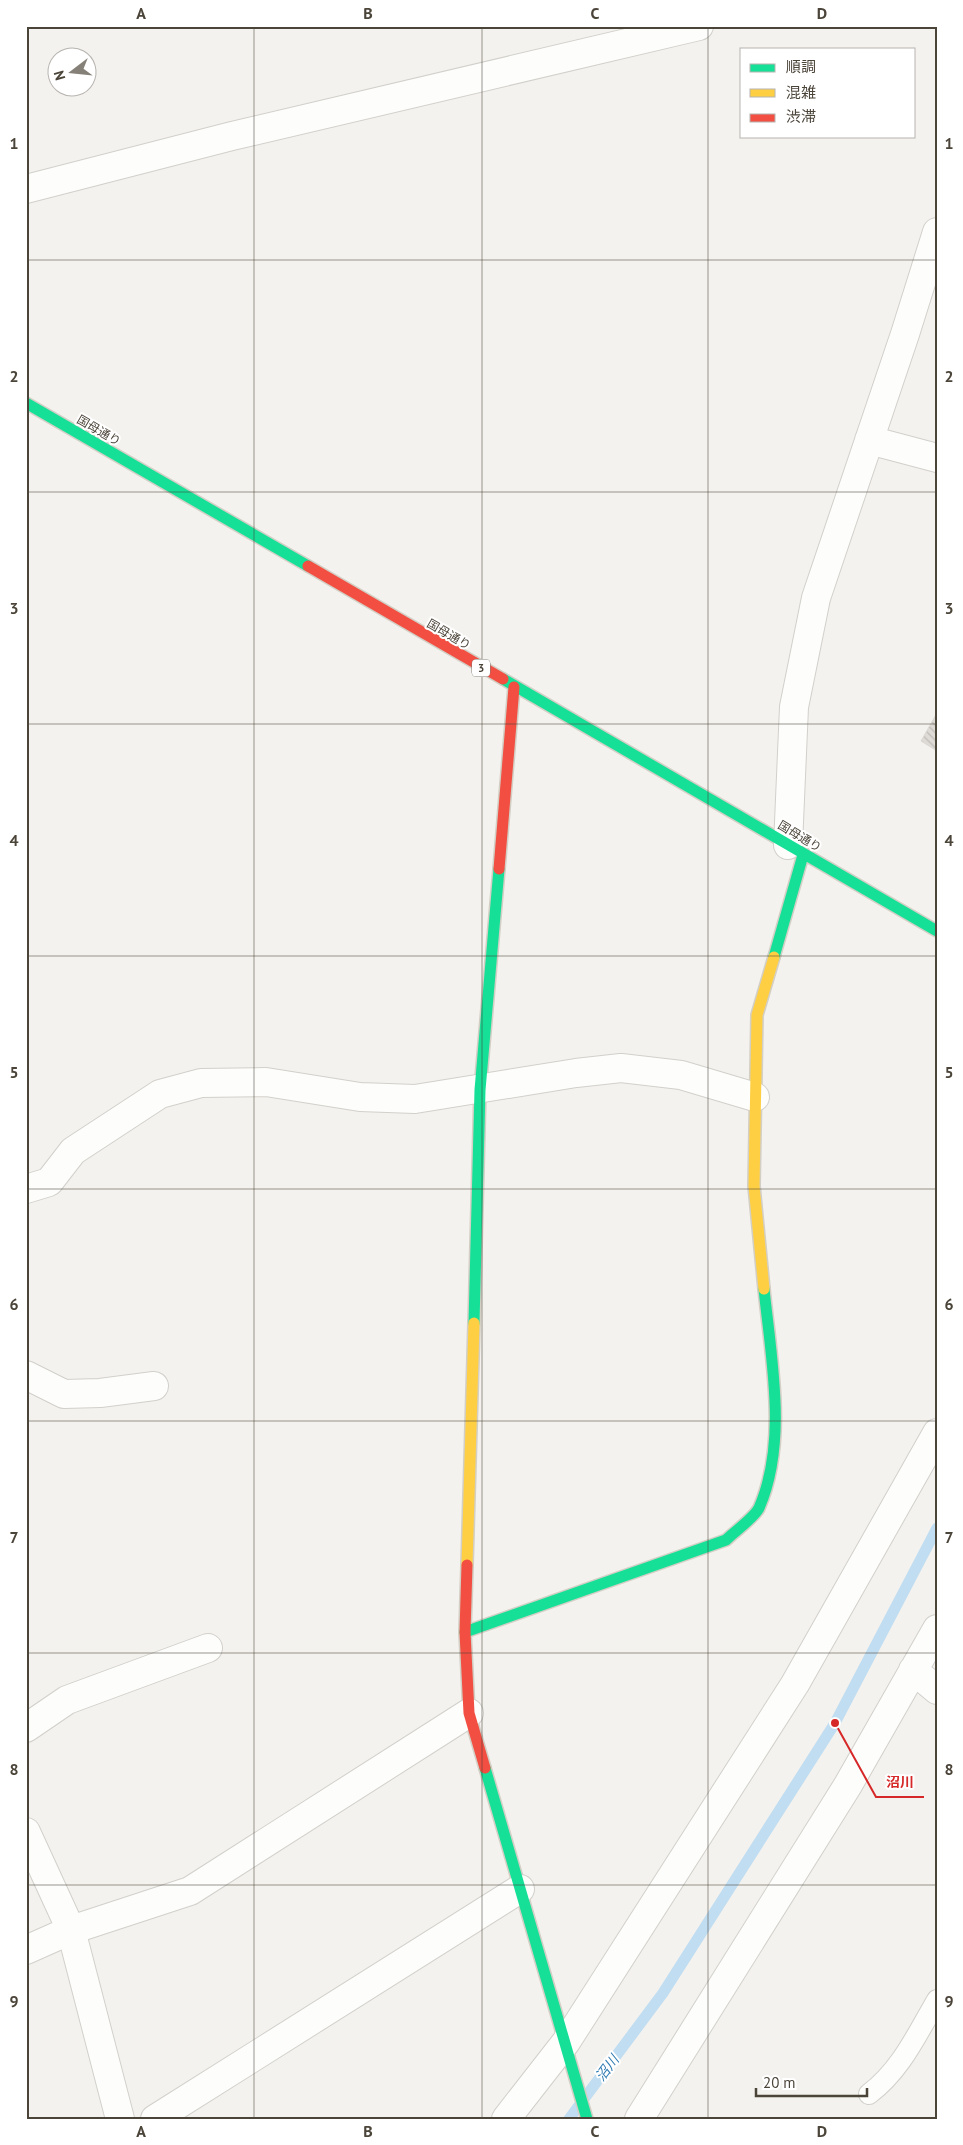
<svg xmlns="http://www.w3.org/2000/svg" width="963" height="2145" font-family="'PT Sans','Noto Sans JP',sans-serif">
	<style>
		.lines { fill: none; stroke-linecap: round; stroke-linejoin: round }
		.stream { stroke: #c0ddf1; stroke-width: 11 }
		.building { fill: url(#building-back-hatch); stroke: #dcd9d4 }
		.lane-casing { stroke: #d2d0cb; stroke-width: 22 }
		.street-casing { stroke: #d2d0cb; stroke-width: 30 }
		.fast-casing { stroke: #d3cfc5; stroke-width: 14 }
		.slow-casing { stroke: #d3cfc5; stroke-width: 14 }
		.jam-casing { stroke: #d3cfc5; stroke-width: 14 }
		.lane { stroke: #fdfdfc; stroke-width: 20 }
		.street { stroke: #fdfdfc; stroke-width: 28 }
		.fast { stroke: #16e098; stroke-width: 11 }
		.slow { stroke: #ffcf43; stroke-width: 11 }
		.jam { stroke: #f24e42; stroke-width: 11 }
		.grid { fill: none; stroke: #4b4439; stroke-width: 1; stroke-opacity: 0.55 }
		.labels { text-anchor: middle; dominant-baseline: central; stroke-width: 4; stroke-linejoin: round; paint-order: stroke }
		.shield { fill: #fff; stroke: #817c74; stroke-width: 1 }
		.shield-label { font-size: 11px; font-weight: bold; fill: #4b4439 }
		.street-label { font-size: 12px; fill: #4b4439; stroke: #fff }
		.water-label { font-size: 14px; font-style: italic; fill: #2e7ab2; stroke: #fff }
		.leader { fill: none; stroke: #d62828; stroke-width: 2 }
		.callout-dot { fill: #d62828; stroke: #fff; stroke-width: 2 }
		.callout-label { font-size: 14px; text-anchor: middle; font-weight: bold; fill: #d62828; stroke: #fff; stroke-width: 4; stroke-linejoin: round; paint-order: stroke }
		.neatline { fill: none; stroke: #4b4439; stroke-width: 2 }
		.grid-label { font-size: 16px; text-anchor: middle; font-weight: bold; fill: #4b4439 }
	</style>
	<defs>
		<pattern id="building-back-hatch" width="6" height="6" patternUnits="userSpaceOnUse" patternTransform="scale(1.25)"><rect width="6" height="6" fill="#dedbd6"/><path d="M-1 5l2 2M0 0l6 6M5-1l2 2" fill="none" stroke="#c0bdb8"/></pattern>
	</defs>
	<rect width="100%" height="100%" fill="#f4f2ee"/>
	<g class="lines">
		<path class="stream" d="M569,2119L663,1993L835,1723L937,1528"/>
	</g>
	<path class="building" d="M937,713V751L921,741Z"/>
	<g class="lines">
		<g class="lane-casing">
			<path id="lane" d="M869,2094C901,2070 917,2034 937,2000"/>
		</g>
		<g class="street-casing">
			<path id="street" d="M26,189L232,136L699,26
				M869,440L937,458
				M788,845L794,707L816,598L905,334L937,232
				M26,1189L49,1182L73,1151L160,1094L201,1083L266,1082L360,1097L415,1099L576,1073L621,1068L681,1075L755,1097
				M26,1375L64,1394L100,1393L154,1386
				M913,1670L937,1690
				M26,1728L67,1700L208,1648
				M26,1832L71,1930L120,2119
				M26,1950L71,1930L190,1891L469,1713
				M155,2119L520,1889
				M506,2119L566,2042L795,1684L937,1433
				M639,2119L848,1785L937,1629"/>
		</g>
		<g class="fast-casing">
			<path id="fast" d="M26,403L308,566
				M503,679L937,931
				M774,957L803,855
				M474,1323L480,1090L499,869
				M465,1632L726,1540C734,1532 754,1518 759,1508C788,1442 771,1358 764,1289
				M485,1768L587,2119"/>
		</g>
		<g class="slow-casing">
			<path id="slow" d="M764,1289L754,1186L757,1015L774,957
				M467,1565L474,1323"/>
		</g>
		<g class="jam-casing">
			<path id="jam" d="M308,566L503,679
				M499,869L514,687
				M467,1565L465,1632L469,1713L485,1768"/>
		</g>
		<use href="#lane" class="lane"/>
		<use href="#street" class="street"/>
		<use href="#fast" class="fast"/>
		<use href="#slow" class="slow"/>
		<use href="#jam" class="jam"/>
	</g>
	<path class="grid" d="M254,26V2119M482,26V2119M708,26V2119M26,260H937M26,492H937M26,724H937M26,956H937M26,1189H937M26,1421H937M26,1653H937M26,1885H937"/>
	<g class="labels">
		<rect class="shield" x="472" y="659.5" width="18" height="17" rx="4"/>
		<g class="shield-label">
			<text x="481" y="668">3</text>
		</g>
		<g class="street-label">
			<text transform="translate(99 430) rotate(30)">国母通り</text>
			<text transform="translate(449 634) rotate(30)">国母通り</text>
			<text transform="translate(800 836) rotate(31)">国母通り</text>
		</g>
		<g class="water-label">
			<text transform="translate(607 2068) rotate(-53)">沼川</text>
		</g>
	</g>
	<path class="leader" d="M835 1723L876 1797H924"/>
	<circle class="callout-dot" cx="835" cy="1723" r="5"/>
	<g class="callout-label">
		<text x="900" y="1787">沼川</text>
	</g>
	<rect width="963" height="2145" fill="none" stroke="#ffffff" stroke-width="55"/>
	<rect x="740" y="48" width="175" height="90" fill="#ffffff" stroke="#b7b4b0"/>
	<rect x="750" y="64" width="25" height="8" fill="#16e098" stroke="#b7b4b0"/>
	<text x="786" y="72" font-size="15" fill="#4b4439">順調</text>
	<rect x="750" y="89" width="25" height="8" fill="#ffcf43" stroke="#b7b4b0"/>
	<text x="786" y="98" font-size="15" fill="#4b4439">混雑</text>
	<rect x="750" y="114" width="25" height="8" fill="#f24e42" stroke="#b7b4b0"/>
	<text x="786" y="122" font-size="15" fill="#4b4439">渋滞</text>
	<g transform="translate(72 72) rotate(254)"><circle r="24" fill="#ffffff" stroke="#b7b4b0"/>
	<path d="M0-4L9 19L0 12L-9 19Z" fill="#868178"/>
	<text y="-8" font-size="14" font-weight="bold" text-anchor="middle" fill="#4b4439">N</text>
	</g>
	<path d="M756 2088v8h111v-8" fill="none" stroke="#4b4439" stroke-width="2.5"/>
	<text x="763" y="2088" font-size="15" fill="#4b4439" stroke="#ffffff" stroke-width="4" paint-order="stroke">20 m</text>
	<rect x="28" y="28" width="908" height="2090" class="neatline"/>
	<g class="grid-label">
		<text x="141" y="19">A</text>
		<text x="368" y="19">B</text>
		<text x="595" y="19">C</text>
		<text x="822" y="19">D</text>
		<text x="14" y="149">1</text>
		<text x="949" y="149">1</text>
		<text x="14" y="382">2</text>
		<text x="949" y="382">2</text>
		<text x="14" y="614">3</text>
		<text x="949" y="614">3</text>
		<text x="14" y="846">4</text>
		<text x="949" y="846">4</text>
		<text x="14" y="1078">5</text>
		<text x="949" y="1078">5</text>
		<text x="14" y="1310">6</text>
		<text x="949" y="1310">6</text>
		<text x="14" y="1543">7</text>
		<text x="949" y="1543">7</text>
		<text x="14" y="1775">8</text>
		<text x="949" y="1775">8</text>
		<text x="14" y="2007">9</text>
		<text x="949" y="2007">9</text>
		<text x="141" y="2137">A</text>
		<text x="368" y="2137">B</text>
		<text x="595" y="2137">C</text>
		<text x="822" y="2137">D</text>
	</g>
</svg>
